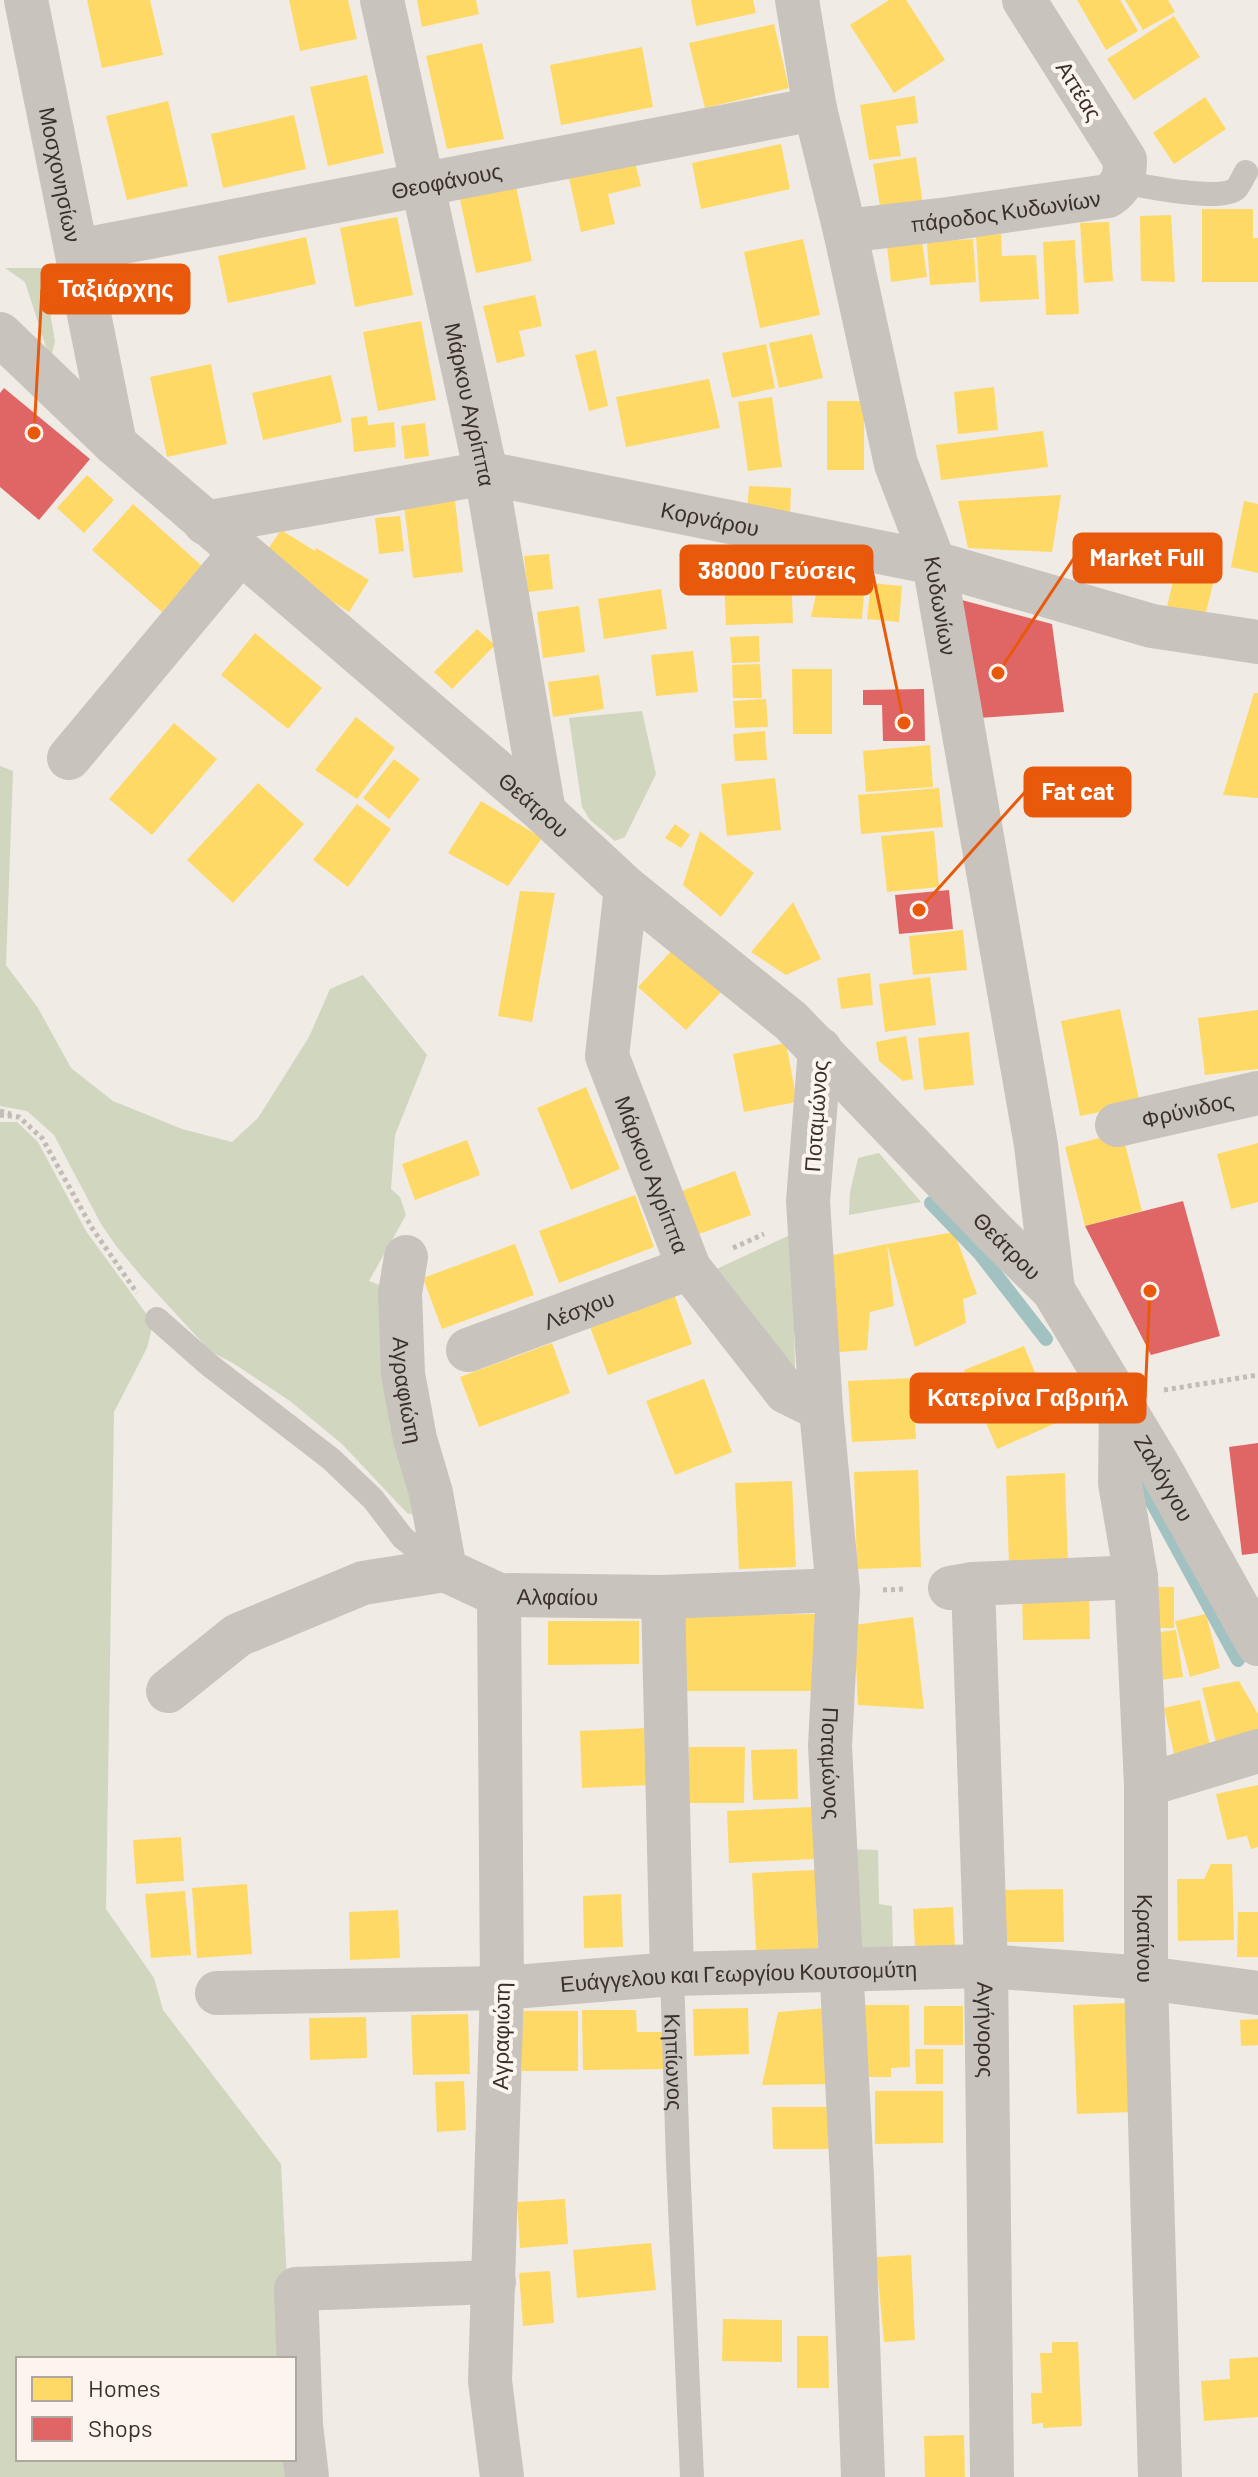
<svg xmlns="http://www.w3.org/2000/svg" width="1258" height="2477" font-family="Barlow,sans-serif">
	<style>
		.green { fill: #d1d6bf }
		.homes { fill: #ffd966 }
		.shops { fill: #e06666 }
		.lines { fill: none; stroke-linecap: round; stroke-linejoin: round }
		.stream { stroke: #a1c2c1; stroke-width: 14 }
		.path { stroke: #c2bbb6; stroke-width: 5; stroke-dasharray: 4 4; stroke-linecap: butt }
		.service { stroke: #c9c3be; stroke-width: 24 }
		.minor { stroke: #c9c3be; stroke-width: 44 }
		.tertiary { stroke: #c9c3be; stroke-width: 44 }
		.labels { text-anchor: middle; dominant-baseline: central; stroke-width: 8; stroke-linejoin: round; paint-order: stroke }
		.street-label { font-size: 22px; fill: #3b302b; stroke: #fbf5ee }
		.leader { fill: none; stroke: #e8590c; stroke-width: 3 }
		.callout-dot { fill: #e8590c; stroke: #fbf5ee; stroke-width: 3 }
		.callout { fill: #e8590c; stroke: #e8590c; stroke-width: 3 }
		.callout-label { font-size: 24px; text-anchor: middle; font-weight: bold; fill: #fff }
	</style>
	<rect width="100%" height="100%" fill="#f0ebe5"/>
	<path class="green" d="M5,268H42L55,341L52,354L46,347L25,282Z
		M642,711L656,774L625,837L615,841L590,820L582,807L569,718Z
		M0,766L13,771L6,965L38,1008L71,1068L113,1101L182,1129L232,1142L258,1118L309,1037L330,989L363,975L427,1055L395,1135L391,1189L400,1197L406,1215L369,1281L390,1289L414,1515L407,1513L342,1444L290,1401L233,1363L211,1352L142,1277L117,1247L101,1224L54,1135L27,1111L0,1106Z
		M0,1122H17L38,1142L86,1231L153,1323L147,1348L114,1412L106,1909L154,1978L163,2010L281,2164L291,2359H18V2459H294L301,2477H0Z
		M879,1153L921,1202L849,1215L850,1192L858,1158Z
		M792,1234L795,1369L710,1272Z
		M849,1849L878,1850L879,1904L892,1906L893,1949H853Z"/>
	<path class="homes" d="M87,0H150L163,55L102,68Z
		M289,0H348L357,39L300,51Z
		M417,0H476L479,14L422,27Z
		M691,0H753L756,13L696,26Z
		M889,0H906L945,60L894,93L850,25Z
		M1077,0H1120L1138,31L1106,50Z
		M1125,0H1168L1175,12L1143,30Z
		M1174,16L1200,57L1134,100L1107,59Z
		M774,24L789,88L705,108L689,43Z
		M482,43L504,139L447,149L426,56Z
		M642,47L653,107L561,125L550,65Z
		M367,75L384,153L328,166L310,87Z
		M915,96L918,123L896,126L901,156L869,160L860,105Z
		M1205,97L1226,129L1174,164L1153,133Z
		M168,101L188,186L127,200L106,116Z
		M294,115L306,169L223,188L211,134Z
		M781,144L790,189L701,209L692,163Z
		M916,157L923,205L881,212L873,164Z
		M634,159L641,186L608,194L615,224L581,232L568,174Z
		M515,182L532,261L476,273L459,195Z
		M1202,209H1253V238H1258V282H1202Z
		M1171,215L1175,282L1141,281L1140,216Z
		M397,217L413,295L355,307L340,228Z
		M1109,222L1113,281L1084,283L1080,223Z
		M1001,234L1002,256L1036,255L1039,299L980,302L976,235Z
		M306,237L316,284L228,303L218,256Z
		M803,239L820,315L760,328L744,252Z
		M973,239L976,282L930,285L927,242Z
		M1075,240L1079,314L1046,315L1043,242Z
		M922,242L927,277L891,282L887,246Z
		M535,295L542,326L519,331L525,356L497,363L483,306Z
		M421,321L436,400L378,411L363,332Z
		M812,334L823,378L779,388L769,343Z
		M766,344L775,388L732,398L722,353Z
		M596,350L608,406L589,411L575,355Z
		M211,364L227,444L167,457L150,377Z
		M331,375L342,422L263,440L252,393Z
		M709,379L720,428L626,447L616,397Z
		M994,387L998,430L958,434L954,392Z
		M772,397L782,467L748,471L738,402Z
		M827,401H864V470H827Z
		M367,416L368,425L394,422L396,447L354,452L351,418Z
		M425,423L429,456L405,459L401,426Z
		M1043,431L1048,467L941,480L936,445Z
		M87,475L114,500L84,533L57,508Z
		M749,486L791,488L790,516L747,513Z
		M1061,495L1052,552L968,548L958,501Z
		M455,500L463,572L413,578L404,506Z
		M1244,501L1258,504V573L1231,567Z
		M133,504L202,566L162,612L92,550Z
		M400,516L404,551L379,554L375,518Z
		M281,530L315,551L316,548L369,580L349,612L297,579L266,552Z
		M1183,539L1222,548L1205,616L1167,607Z
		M549,554L553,589L528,592L524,556Z
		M791,573L793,623L726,625L724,575Z
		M820,576L865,580L862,619L811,617Z
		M871,583L902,586L899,622L867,619Z
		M661,589L667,629L604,639L598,599Z
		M579,606L585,652L543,658L537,612Z
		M477,629L495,645L452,689L434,672Z
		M255,633L322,688L288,729L221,675Z
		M759,636L760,662L732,663L730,637Z
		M693,651L698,692L656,696L651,655Z
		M760,664L762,698H733L732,665Z
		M792,669H832V734H793Z
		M599,675L604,709L553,717L548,682Z
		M1254,693H1258V798L1223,795Z
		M766,699L768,727L735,728L733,701Z
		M356,717L395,748L357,799L315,770Z
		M174,723L217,759L152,835L109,799Z
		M765,731L767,760L735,761L733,734Z
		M930,745L933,787L866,792L863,751Z
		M394,759L420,779L389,819L363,798Z
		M775,778L781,830L727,836L721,784Z
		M258,783L304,824L233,903L187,860Z
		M939,788L943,827L861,834L858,795Z
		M481,801L542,838L508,886L448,853Z
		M357,804L391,829L348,887L313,860Z
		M675,824L690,835L681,848L665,838Z
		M700,831L754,873L721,917L683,885Z
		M934,831L939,887L887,892L881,836Z
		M520,891L555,893L532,1022L498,1016Z
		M793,902L821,959L786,975L751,952Z
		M963,930L967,970L913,975L909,936Z
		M676,946L723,990L686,1030L638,987Z
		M870,973L873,1005L841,1009L837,978Z
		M930,977L936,1025L885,1032L879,984Z
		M1120,1009L1140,1104L1080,1116L1061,1021Z
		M1258,1010V1069L1205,1075L1198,1018Z
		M969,1032L974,1085L924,1090L918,1038Z
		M906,1036L913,1079L903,1081L879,1061L876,1042Z
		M786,1043L797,1102L744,1112L733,1054Z
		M586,1087L620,1169L571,1190L537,1108Z
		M1122,1132L1142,1211L1085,1226L1065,1147Z
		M467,1140L480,1175L415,1200L402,1164Z
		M1258,1143V1202L1231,1209L1217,1154Z
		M735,1171L751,1215L680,1241L663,1198Z
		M635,1195L654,1247L559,1283L539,1231Z
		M954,1232L977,1294L963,1299L966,1323L915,1347L887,1244Z
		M515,1244L534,1295L442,1329L423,1278Z
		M887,1244L894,1306L870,1312L867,1350L827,1353L823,1257Z
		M674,1294L692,1344L608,1375L589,1324Z
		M552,1343L570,1393L479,1427L460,1377Z
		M1024,1346L1056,1423L997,1449L964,1370Z
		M913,1378L916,1439L852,1442L848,1381Z
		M704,1379L732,1452L675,1475L646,1401Z
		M918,1470L921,1567L857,1569L854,1472Z
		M1065,1473L1068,1564L1009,1565L1006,1476Z
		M792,1481L796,1567L739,1569L735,1483Z
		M1089,1587L1090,1639L1023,1640L1022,1588Z
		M1149,1587H1174V1628H1149Z
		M815,1614V1691H680V1615Z
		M1206,1614L1220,1668L1190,1677L1175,1621Z
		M913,1617L924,1709L858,1705L854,1625Z
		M548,1621H639V1664L548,1665Z
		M1176,1630L1183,1677L1160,1680L1153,1633Z
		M1239,1681L1258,1714V1731L1216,1743L1202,1688Z
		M1200,1700L1210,1746L1174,1754L1164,1708Z
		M647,1728L649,1785L582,1788L580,1731Z
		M689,1747H745L744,1803H689Z
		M797,1749L798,1799L753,1800L751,1750Z
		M1258,1785V1847L1251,1849L1247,1836L1227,1840L1216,1794Z
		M812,1807L815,1859L729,1863L727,1811Z
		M181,1837L184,1881L136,1884L133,1840Z
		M1211,1864H1232L1234,1940L1178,1941L1177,1879H1204Z
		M815,1870L818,1949L756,1952L752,1873Z
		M247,1884L252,1954L197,1958L192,1888Z
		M1063,1889L1064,1942H1003L1002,1890Z
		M185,1891L191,1955L151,1958L145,1894Z
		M621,1894L623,1947L584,1948L583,1896Z
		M953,1907L955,1945L915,1947L913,1909Z
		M398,1910L400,1958L350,1960L349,1912Z
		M1238,1912H1258V1957H1237Z
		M1128,2003L1132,2112L1077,2114L1073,2005Z
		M865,2005H909L910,2067L891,2068V2077H866Z
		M924,2006H963V2045H924Z
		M748,2008L749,2054L694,2056L693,2009Z
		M827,2008L832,2084L762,2085L778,2012Z
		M582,2010H636L637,2032H665V2069L583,2070Z
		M522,2011H578V2071H522Z
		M468,2014L470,2074L413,2075L411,2015Z
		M366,2017L367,2058L310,2060L309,2018Z
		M1258,2019V2045L1241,2046L1240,2020Z
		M915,2049H943V2084H916Z
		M464,2081L466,2130L437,2132L435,2082Z
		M875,2091H943V2143L875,2144Z
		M772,2107H828L829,2149H773Z
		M565,2199L568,2244L520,2248L517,2202Z
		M651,2243L656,2290L577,2298L573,2250Z
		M911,2255L915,2340L884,2342L876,2257Z
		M550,2271L554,2323L523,2326L519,2273Z
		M723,2319L782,2320V2362L722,2361Z
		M797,2336H828L829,2388H797Z
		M1052,2342H1078L1082,2426L1043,2428V2423L1032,2424L1031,2393H1042L1040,2353H1052Z
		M1258,2357V2417L1204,2421L1201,2381L1230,2379L1229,2359Z
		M964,2435L965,2477H925L924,2436Z"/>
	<path class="shops" d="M4,388L90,459L39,520L0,487V393Z
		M958,599L1052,624L1064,712L979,718Z
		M924,689L925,741H883L882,705H863V690Z
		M949,890L953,929L899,934L895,895Z
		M1183,1201L1220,1336L1151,1355L1085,1226Z
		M1258,1443V1553L1242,1555L1229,1447Z"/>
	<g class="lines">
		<path class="stream" d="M931,1203L980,1254L1046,1339
			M1134,1469L1238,1660"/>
		<path class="path" d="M0,1111L11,1114
			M0,1115L19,1117L42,1138L92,1228L137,1293
			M733,1248L764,1234
			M1164,1390L1258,1375
			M883,1590L905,1589"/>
		<g class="service">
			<path d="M1122,182C1143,186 1222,202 1236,189C1240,185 1243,177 1246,172"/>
			<path d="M157,1319L208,1364L331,1459L373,1499L403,1538L443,1569"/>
			<path id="s1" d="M672,1974L678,2162L692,2477"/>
		</g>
		<g class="minor">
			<path id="s2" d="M26,0L115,444"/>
			<path id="s3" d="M382,0L486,473L544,812"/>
			<path id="s4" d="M845,231L948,219L1108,196C1122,187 1125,177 1125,160L1024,0"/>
			<path id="s5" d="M77,251L815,109"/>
			<path id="s6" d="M205,523L486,473L934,563L1152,626L1258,642"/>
			<path d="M69,758L240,553"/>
			<path id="s7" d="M626,888L607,1056L689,1268L786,1392L821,1409"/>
			<path id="s8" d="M820,1049L808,1201L821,1409L838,1590L830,1746L852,2177L863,2477"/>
			<path id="s9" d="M1117,1125L1258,1093"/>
			<path id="s10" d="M406,1257L400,1293L403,1374L415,1439L431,1493L445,1570"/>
			<path id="s11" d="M468,1350L689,1268"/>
			<path id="s12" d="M1121,1402L1120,1483L1136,1577L1146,1785V1978L1160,2477"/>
			<path id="s13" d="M973,1584L986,1966L992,2477"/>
			<path d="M950,1588L973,1584L1136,1577"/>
			<path d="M499,1595L502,1988L490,2381L502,2477"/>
			<path d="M663,1597L672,1974"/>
			<path id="s14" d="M168,1691L238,1635L363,1583L445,1570L499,1595L663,1597L838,1590"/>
			<path d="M1146,1785L1258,1751"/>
			<path id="s15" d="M217,1993L502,1988L672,1974L986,1966L1146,1978L1258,1993"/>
			<path d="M307,2477L301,2425L296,2289L494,2282"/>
		</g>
		<g class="tertiary">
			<path id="s16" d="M797,0L815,109L845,231L896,464L934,563L1036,1145L1053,1290L1161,1470L1258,1644"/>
			<path id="s17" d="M0,334L115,444L544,812L626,888L791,1021L996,1234L1053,1290"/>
		</g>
	</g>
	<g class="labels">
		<g class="street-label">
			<text transform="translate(1080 90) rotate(58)">Αττέας</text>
			<text stroke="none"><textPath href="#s2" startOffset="178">Μοσχονησίων</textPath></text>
			<text stroke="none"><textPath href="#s5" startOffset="376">Θεοφάνους</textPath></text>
			<text stroke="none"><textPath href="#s4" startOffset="162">πάροδος Κυδωνίων</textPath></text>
			<text stroke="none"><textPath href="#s3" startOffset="414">Μάρκου Αγρίππα</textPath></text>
			<text stroke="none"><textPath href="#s6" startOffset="514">Κορνάρου</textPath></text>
			<text stroke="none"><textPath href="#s16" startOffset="624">Κυδωνίων</textPath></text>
			<text stroke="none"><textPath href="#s17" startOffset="712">Θεάτρου</textPath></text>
			<text stroke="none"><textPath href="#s9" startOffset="72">Φρύνιδος</textPath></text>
			<text transform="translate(815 1116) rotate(-86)">Ποταμώνος</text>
			<text stroke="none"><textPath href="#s7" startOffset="296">Μάρκου Αγρίππα</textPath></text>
			<text stroke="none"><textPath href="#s17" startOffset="1360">Θεάτρου</textPath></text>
			<text stroke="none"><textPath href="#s11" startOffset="118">Λέσχου</textPath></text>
			<text stroke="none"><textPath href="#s10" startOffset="134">Αγραφιώτη</textPath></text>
			<text stroke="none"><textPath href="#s16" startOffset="1536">Ζαλόγγου</textPath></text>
			<text stroke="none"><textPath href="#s14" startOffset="426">Αλφαίου</textPath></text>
			<text stroke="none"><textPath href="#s8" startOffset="716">Ποταμώνος</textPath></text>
			<text stroke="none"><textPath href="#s12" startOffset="538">Κρατίνου</textPath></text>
			<text stroke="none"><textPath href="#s15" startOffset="522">Ευάγγελου και Γεωργίου Κουτσομύτη</textPath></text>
			<text stroke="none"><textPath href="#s13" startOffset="446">Αγήνορος</textPath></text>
			<text transform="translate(500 2036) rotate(-89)">Αγραφιώτη</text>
			<text stroke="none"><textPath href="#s1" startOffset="88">Κηπίωνος</textPath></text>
		</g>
	</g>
	<path class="leader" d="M34 433L42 289M998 673L1074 558M904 723L872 570M919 910L1025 792M1150 1291L1145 1398"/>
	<g class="callout-dot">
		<circle cx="34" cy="433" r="8"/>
		<circle cx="998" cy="673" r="8"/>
		<circle cx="904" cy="723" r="8"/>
		<circle cx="919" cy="910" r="8"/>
		<circle cx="1150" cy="1291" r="8"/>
	</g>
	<g class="callout">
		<rect x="42" y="265" width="147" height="48" rx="8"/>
		<rect x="1074" y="534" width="147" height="48" rx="8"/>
		<rect x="681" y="546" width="191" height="48" rx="8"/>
		<rect x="1025" y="768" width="105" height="48" rx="8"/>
		<rect x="911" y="1374" width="234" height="48" rx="8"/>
	</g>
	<g class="callout-label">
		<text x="116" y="297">Ταξιάρχης</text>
		<text x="1147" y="566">Market Full</text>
		<text x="777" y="579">38000 Γεύσεις</text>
		<text x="1078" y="800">Fat cat</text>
		<text x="1028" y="1406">Κατερίνα Γαβριήλ</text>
	</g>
	<rect x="16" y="2357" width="280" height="104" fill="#fbf5ee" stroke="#aea6a0" stroke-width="2"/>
	<rect x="32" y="2377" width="40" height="24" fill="#ffd966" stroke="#aea6a0" stroke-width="2"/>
	<text x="88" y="2397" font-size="24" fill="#3b302b">Homes</text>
	<rect x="32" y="2417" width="40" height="24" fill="#e06666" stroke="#aea6a0" stroke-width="2"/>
	<text x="88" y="2437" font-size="24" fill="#3b302b">Shops</text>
</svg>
